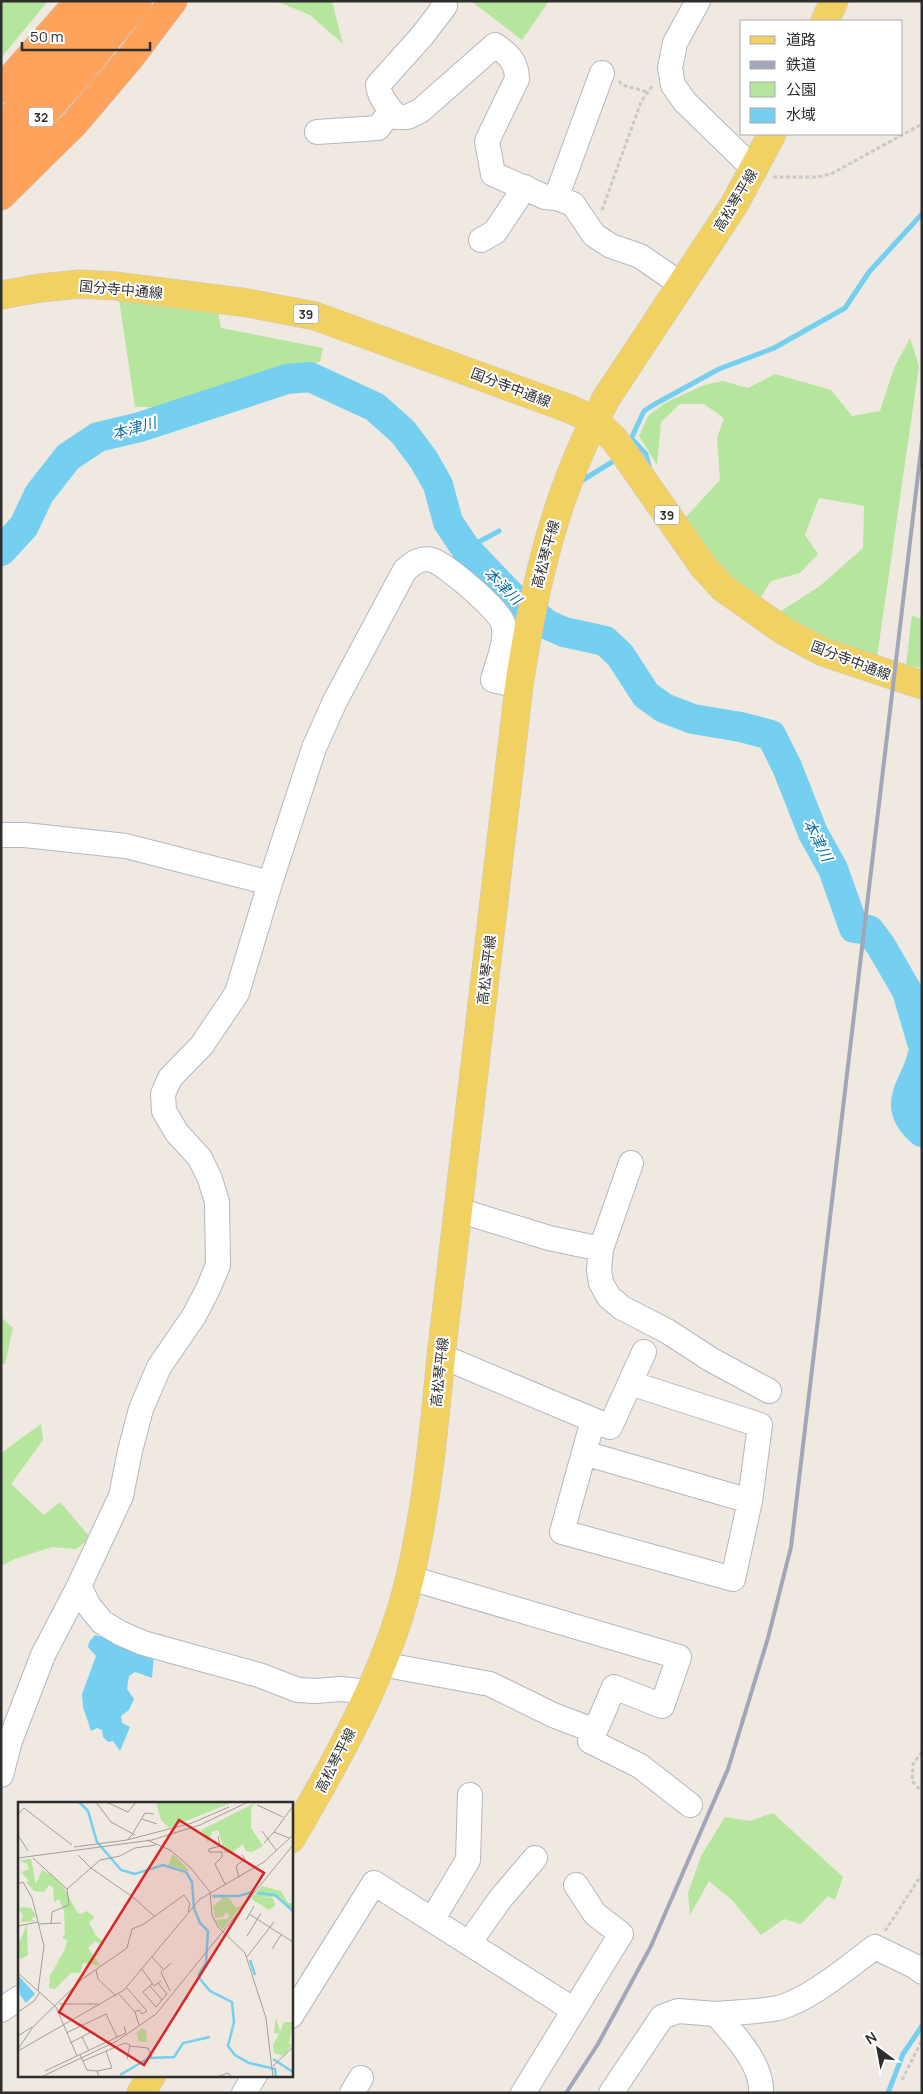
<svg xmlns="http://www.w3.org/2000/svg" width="923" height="2094" font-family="Manrope,'Noto Sans JP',sans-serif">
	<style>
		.green { fill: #b6e59e }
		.water { fill: #75cff0 }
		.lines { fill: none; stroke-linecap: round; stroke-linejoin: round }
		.stream { stroke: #75cff0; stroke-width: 5 }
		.river { stroke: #75cff0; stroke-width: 30 }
		.minor-casing { stroke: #b4b7c1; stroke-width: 26 }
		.major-casing { stroke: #c9c9c9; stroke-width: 29 }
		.highway-casing { stroke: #c9c9c9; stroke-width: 29 }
		.path { stroke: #c9c9c9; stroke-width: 3; stroke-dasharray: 4 2.5; stroke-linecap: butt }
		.minor { stroke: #fff; stroke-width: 24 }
		.major { stroke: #f2d163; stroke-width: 28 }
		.highway { stroke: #ffa35c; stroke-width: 28 }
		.rail { stroke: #a3a6b8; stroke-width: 4 }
		.labels { text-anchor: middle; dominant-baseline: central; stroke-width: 4; stroke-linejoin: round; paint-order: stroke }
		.shield { fill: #fff; stroke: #6d6d6d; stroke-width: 1 }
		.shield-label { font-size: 12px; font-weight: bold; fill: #2e2e2e }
		.street-label { font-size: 14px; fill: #2e2e2e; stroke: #fff }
		.water-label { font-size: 15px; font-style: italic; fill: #0d6fa3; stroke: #fff }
		.inset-river { fill: none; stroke: #75cff0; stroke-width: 2.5 }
		.inset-road { fill: none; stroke: #a29e99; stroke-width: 1 }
		.view { fill: #d62828; fill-opacity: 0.15; stroke: #d62828; stroke-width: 2.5 }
		.inset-edge { fill: none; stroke: #2e2e2e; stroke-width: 2.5 }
	</style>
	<rect width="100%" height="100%" fill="#efe9e1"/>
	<path class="green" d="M1,1H48L1,58Z
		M276,1H332L343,44L310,15Z
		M471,1H549L522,40Z
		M119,299L218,312L221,328L323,348L320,362L279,368L174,407H135Z
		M910,338L919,366L877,657L809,633L775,615L820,586L863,548L864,506L819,498L805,535L818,554L800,573L771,581L761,597L731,578L685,518L720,480L717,438L724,418L704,404H680L661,422L657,465L639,436L648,416L665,403L704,385L723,381L748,388L775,374L831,390L852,416L880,411L894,368Z
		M912,615L922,620V668L906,665Z
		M1,1317L13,1328L5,1364L1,1363Z
		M41,1424L43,1440L11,1484L44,1515L60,1502L91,1538L76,1549L52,1547L15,1559L1,1566V1453Z
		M773,1813L843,1877L835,1900L828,1896L801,1924L784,1919L761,1935L732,1900L709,1881L690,1915L688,1893L701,1856L725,1817L750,1821Z"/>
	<path class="water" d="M95,1635L154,1654L152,1678L135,1672L129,1676L127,1689L134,1699L129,1710L121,1716L122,1723L130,1727L120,1751L113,1741L108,1742L103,1737L102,1730L97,1728L91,1731L83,1707L82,1694L96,1656L88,1647L89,1642Z"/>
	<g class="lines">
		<path class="stream" d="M632,439L646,454L649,466
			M630,441L644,411L655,404L719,369L774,348L845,308L869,272L922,214
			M581,481L612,462
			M466,549L499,531
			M888,2093L903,2054L922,2026"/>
		<path class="river" d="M1,551L24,526L39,494L68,457L98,437L140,427L287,379L310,377L375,407L403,432L424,460L438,485L448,522L466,549L512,597L548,625L564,632L605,641L620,655L646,695L664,708L693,719L741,727L771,735L787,767L813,833L833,869L854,928L869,930L881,946L907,991L922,1042
			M922,1057C916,1086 889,1104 922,1132"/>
		<g class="minor-casing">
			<path id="minor" d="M443,1L445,6L422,36L378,85C379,96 389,109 397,117H407L420,111L495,45C508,54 517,62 517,79L487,141L493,174L545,197L556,198L573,204L594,235L611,246L640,256L682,285
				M698,1L675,43L670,68L673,85L685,102L754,169
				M317,132L378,128L391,111
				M556,198L602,73
				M481,240L495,232L525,187
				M1,835H25L126,846L270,883
				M631,1163L601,1249L599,1270L601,1283L609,1297L622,1308L667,1331L710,1359L769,1391
				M458,1210L549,1238L601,1249
				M441,1356L610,1427L644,1352
				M593,1420L562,1532L733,1579L750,1501L760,1425L630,1383
				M584,1453L750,1501
				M410,1578L679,1657L662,1706L614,1687L595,1731
				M79,1586L89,1606L102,1622L120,1633L143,1643L259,1675L298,1690L315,1691L341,1689L369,1692
				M381,1664L490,1684L553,1715L595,1731L590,1741L640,1766L690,1805
				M1,1775L10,1741L43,1655L79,1586L121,1496L130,1451L141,1409L159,1367L194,1316L208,1289L218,1265L217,1202L210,1179L200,1158L177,1133L164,1111L163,1094L170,1078L202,1045L237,993L270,883L314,748L335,701L405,570C413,563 421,557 432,560C446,564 499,610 503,623C508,640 497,664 493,680L519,686
				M432,1920L468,1860L470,1795
				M469,1943L501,1898L535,1858
				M1,2010L19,1998
				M716,2014C736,2012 758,2012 778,2008C810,2000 849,1966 875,1947L916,1967L922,1972
				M291,2016L374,1883L574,2010
				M244,2093L255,2075
				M352,2093L361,2078
				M523,2093L621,1934L595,1914L576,1885
				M611,2093L662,2017L678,2011L716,2014C734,2035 763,2064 761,2093"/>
		</g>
		<g class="major-casing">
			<path id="major" d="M825,21L834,1
				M1,295L40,288L80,284L115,286L248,303L315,316L570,409L594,420L615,440L703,566L723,588L784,631L823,652L922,685
				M291,1839C339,1757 388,1670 410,1577C427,1504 434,1430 441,1356L519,686C534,585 557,486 607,397L734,205L772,134
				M141,2093L152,2075"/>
		</g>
		<g class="highway-casing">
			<path id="highway" d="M1,89L79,1
				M1,128L62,60L108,1
				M1,162L80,73L138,1
				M1,196L74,124L130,58L173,1"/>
		</g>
		<path class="path" d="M619,81L622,85L648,92
			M773,177H817L831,174L922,124
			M602,210L641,102L653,85
			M922,1752L913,1764L912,1781L922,1792
			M885,1931L922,1874
			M902,2080L922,2040"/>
		<use href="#minor" class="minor"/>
		<use href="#major" class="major"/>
		<use href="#highway" class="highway"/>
		<path class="rail" d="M566,2093L598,2044L651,1946L728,1769L768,1638L791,1547L922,441"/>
	</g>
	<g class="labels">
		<g class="shield">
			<rect x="28.5" y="107.5" width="25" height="19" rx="4"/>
			<rect x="293.5" y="304.5" width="25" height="19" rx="4"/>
			<rect x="654.5" y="505.5" width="25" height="19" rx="4"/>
		</g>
		<g class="shield-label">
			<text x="41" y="117">32</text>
			<text x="306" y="314">39</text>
			<text x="667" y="515">39</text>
		</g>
		<g class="street-label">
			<text transform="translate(735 200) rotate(-59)">高松琴平線</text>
			<text transform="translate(121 289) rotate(5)">国分寺中通線</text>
			<text transform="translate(511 387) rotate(21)">国分寺中通線</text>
			<text transform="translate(545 554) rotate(-75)">高松琴平線</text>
			<text transform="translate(851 660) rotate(21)">国分寺中通線</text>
			<text transform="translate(486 970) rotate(-83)">高松琴平線</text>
			<text transform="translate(439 1372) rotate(-84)">高松琴平線</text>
			<text transform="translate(335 1760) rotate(-63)">高松琴平線</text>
		</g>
		<g class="water-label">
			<text transform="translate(134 428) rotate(-15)">本津川</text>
			<text transform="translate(503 586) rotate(44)">本津川</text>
			<text transform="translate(818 840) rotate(63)">本津川</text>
		</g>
	</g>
	<g transform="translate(18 1802)">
		<rect width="275" height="275" fill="#efe9e1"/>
		<path d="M138,0H215L151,26L143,18ZM237,1L233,6V26L245,44L234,50L228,49L225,42L214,51H207L200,28L194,30L190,41L183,28ZM155,52L171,68L170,69L150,63ZM13,57L18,82L24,68L34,73L45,84L59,110L63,112L69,109L75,114L76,116L71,120L78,134L87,140L84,143L77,139L70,146L75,153L84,151L77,155L82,164L65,161L62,171H53L37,187L31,186L32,174L47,147L49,138L44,136L47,132L46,109L41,97L36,100L35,85L31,83L26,90L16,89L8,80L11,79L3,70L11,67L9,62L1,58ZM244,84L263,89L270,101H274L275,111L259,95H242L255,96L257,104L251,108L233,97ZM197,93H204L211,96L218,106L226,101L204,128L197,118L209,117L212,114L208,110L205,115L197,116L195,104L204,97L201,94L195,98ZM5,105L13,106L18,114L13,117L18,119L3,120L5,113L0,107ZM9,122L10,153L3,157L0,155V130L2,139ZM258,216L262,230L266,220H275L271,241L274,243L266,254L256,251L255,243L261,232L256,231ZM124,226L128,228L129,240L120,239L119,231L115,233Z" fill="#b6e59e"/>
		<path d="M0,173L17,192L8,201L2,193Z" fill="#75cff0"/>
		<path class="inset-river" d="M61,0L70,9L79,40L103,68L117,72L145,63L168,70L174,80L176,106L182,121L190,129L188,161L181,172L182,177L192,189L214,200L216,220L210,244L217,253L231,261L257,267L258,275M239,91L257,93L275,109M194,94H221L234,90M232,158L237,173M255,257L275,270M102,273L131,256L156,255L165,241L192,235"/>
		<path class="inset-road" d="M78,0L93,20L117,33M88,0L110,10L118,0M239,3L265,15M0,12L6,6L54,43M124,17L139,22M244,29L258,48M256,30L275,4M115,31L127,11L136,12M0,33L10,49M200,34L202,44L191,47V50H204V55L197,62L207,82M109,38L174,21L211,5M129,38L152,48L172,65L192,90L194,113L200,125L227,151L248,216L255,275M246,41L256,30L271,36M56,45L109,38L115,32M0,56L134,38L182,23L230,0M15,56L49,87L73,66L60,53M221,76L218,64L227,57L224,53M0,82L5,80L14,96L26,144L20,189M231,112L275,140M136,114L116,96L73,66L82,58L102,54L117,46L138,43M228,118L236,104M21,122L43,121M33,122L34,110L51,103L49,87M0,124L20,120M229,134L243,111M254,147L263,133M134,155L145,167M229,155L256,120M124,167L136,184L143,179M78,168L80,177L98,194M0,171L38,205L59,254M134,182L125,190L138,205L149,192L140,181M132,184L144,198M109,186L129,209L124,212L121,208L117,210M152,189L143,170L153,161M101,192L117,210L121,223M41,202H80M0,210L16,199L22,190M48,231L88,212L99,235M0,234L14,225M64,235L71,249M52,241L75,229M112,244L130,246L134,256M0,247L15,225L63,178L109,146L114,127L126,122L166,93L172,102L170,110M0,249L106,188L182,97L246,60L275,33M62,253L69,268M65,259L107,241L112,243L109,257M255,264L275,245M69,268L79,269L81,275M27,269L108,231L106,224M79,269L94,266L88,249M23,275L99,239L138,212L275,43M199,275L210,271L214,275"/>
		<path class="view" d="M161,18L246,71L126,263L41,210Z"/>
		<rect width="275" height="275" class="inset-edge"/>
	</g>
	<rect width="923" height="2094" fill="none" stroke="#2e2e2e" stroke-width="5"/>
	<rect x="740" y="20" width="162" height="115" fill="#ffffff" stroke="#ababab"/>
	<rect x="750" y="36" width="25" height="8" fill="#f2d163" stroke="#ababab"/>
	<text x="786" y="45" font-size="15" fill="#2e2e2e">道路</text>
	<rect x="750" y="61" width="25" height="8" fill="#a3a6b8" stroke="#ababab"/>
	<text x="786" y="70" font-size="15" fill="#2e2e2e">鉄道</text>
	<rect x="750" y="82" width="25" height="15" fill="#b6e59e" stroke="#ababab"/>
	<text x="786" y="95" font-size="15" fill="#2e2e2e">公園</text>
	<rect x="750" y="108" width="25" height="15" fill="#75cff0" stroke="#ababab"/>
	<text x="786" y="120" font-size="15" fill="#2e2e2e">水域</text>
	<g transform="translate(878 2049) rotate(328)" stroke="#ffffff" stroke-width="4" paint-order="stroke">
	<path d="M0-4L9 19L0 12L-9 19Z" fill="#2e2e2e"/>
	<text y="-8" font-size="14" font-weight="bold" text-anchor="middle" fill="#2e2e2e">N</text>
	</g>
	<path d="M22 42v8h128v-8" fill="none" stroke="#2e2e2e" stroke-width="2.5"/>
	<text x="30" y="42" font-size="15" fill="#2e2e2e" stroke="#ffffff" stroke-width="4" paint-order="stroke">50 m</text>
</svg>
